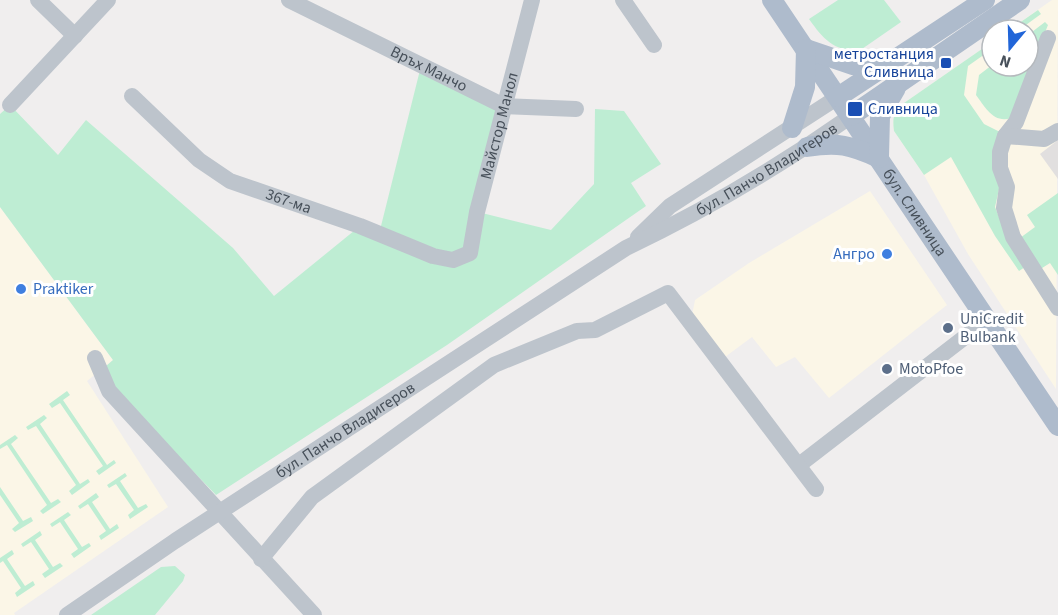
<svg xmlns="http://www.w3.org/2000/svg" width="1058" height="615" font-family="'Source Sans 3',sans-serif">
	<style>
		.commercial { fill: #fbf6e7 }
		.education { fill: #e1dfdf }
		.green { fill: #beedd3 }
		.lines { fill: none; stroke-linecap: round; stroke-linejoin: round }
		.minor { stroke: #bdc4cc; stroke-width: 16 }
		.major { stroke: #aebbcc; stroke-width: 20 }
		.transit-dot { fill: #1a4fb4; stroke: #fff; stroke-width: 2 }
		.shop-dot { fill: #3f7fe0; stroke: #fff; stroke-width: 2 }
		.service-dot { fill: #5c6f8a; stroke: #fff; stroke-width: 2 }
		.labels { text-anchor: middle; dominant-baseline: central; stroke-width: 6; stroke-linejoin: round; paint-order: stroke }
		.transit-label { font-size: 16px; fill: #164399; stroke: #fff; text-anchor: end }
		.street-label { font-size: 16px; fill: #47505a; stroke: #fff }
		.shop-label { font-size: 16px; fill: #366cbe; stroke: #fff; text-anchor: end }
		.service-label { font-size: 16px; fill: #4e5e75; stroke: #fff; text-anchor: start }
	</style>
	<rect width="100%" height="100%" fill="#f0eeee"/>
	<path class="commercial" d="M1052,0H1058L1056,389L968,254L924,175L894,131L893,122L898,108L904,103L992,42V66H1028V30H1009Z
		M870,191L947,305L829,398L795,357L776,367L752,337L725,357L692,315L695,300L749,263Z
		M0,207L113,360L87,381L168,507L14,613L15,615H0Z"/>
	<path class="education" d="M1058,140V179L1040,154Z"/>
	<path class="green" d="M838,0H884L901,22L859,51C834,51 823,39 809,19Z
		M1038,10L1041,14L1019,30H1009Z
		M1045,22L1048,25L1011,118C994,124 985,107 976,95L979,75L992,65L1028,66V35Z
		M992,42V49L968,66L964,95L984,124L1000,132V185L995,207L1008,240L1025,267L1019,271L995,236L951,157L924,175L894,131C892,118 894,111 904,103Z
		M421,66L504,106L478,212L551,230L594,184L595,109L624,111L661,164L631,183L646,206L447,345L216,495L98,373L113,360L0,207V114L10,105L58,155L86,120L233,248L274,296L360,226L379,234Z
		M1058,193V275L1050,263L1039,270L1020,238L1035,227L1027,215Z
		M67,391L70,395L63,400L107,465L114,460L116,463L99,475L96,471L103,466L60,403L52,408L49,404Z
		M44,415L47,418L40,424L80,484L88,479L90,482L72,495L69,491L76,485L36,426L28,430L26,427Z
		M15,435L18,438L11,444L51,503L58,499L61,502L43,514L40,511L47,505L7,445L0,449V445Z
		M125,473L127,476L120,481L138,508L146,504L148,507L130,519L128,515L134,510L116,484L109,488L107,485Z
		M0,487L23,521L31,517L33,521L15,532L12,529L19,523L0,495Z
		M96,493L99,497L92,502L110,529L117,524L119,528L101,540L99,536L106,531L88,504L80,509L78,506Z
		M68,512L71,515L64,520L82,547L89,543L91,546L74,558L71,554L78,549L60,522L52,527L50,524Z
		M40,531L42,535L35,540L53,567L60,563L63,566L45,578L42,574L49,569L31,542L23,547L21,544Z
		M12,550L14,554L7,559L25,586L33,581L35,585L17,597L15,593L21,588L3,561L0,563V558Z
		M175,566L185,575L183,581L155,615H91L161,567Z"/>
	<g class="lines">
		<g class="minor">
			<path d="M38,0L75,36"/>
			<path id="s1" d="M289,0L504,106L576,109"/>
			<path d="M623,0L654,45"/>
			<path d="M1048,38L1016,122L1005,136L1000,152V168L1007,187L1004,208L1013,237L1058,308"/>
			<path id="s2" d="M132,96L199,160L230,181L360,226L433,256L453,260L470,253L477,212L532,0"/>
			<path d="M10,105L108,0"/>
			<path d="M1005,136L1044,139L1058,131"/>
			<path d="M638,237L670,206L838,97"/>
			<path d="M95,358L109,391L314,615"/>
			<path d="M799,465L987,320"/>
			<path d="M261,559L312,497L494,365L577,331L595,330L668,293L816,489"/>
			<path id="s3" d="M67,615L175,541L626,248C704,211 780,166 851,116"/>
		</g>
		<g class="major">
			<path id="s4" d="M772,0L1058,426"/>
			<path d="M806,49L853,65L886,63"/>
			<path d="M838,97L985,0"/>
			<path d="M851,116L1020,0"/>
			<path d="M792,128L805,87L806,49"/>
			<path d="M807,147C838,142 850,145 879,158"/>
			<path d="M879,156L880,116L896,88"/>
		</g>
	</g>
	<g class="transit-dot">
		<rect x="940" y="57" width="12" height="12" rx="3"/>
		<rect x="847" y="101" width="16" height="16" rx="3"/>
	</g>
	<g class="shop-dot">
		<circle cx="887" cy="254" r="6"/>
		<circle cx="21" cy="289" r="6"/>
	</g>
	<g class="service-dot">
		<circle cx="948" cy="328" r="6"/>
		<circle cx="887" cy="369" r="6"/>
	</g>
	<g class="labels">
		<g class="transit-label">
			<text x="934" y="54">метростанция<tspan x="934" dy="18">Сливница</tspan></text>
			<text x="868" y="109" text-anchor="start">Сливница</text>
		</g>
		<g class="street-label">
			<text stroke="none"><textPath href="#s1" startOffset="156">Връх Манчо</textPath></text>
			<text stroke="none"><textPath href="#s2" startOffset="516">Майстор Манол</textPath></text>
			<text stroke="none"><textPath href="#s3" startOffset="830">бул. Панчо Владигеров</textPath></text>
			<text stroke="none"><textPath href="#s2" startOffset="192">367-ма</textPath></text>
			<text stroke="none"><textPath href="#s4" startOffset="256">бул. Сливница</textPath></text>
			<text stroke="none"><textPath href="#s3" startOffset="334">бул. Панчо Владигеров</textPath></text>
		</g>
		<g class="shop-label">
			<text x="875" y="254">Ангро</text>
			<text x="33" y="289" text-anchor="start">Praktiker</text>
		</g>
		<g class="service-label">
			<text x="960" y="319">UniCredit<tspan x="960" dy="18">Bulbank</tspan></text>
			<text x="899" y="369">MotoPfoe</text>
		</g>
	</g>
	<g transform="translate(1010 48) rotate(199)"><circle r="28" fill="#ffffff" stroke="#b5b9bd" stroke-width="1.5"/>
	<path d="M0-4.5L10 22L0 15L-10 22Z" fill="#2165d8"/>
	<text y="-9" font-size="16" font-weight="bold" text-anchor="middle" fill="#47505a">N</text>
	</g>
</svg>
